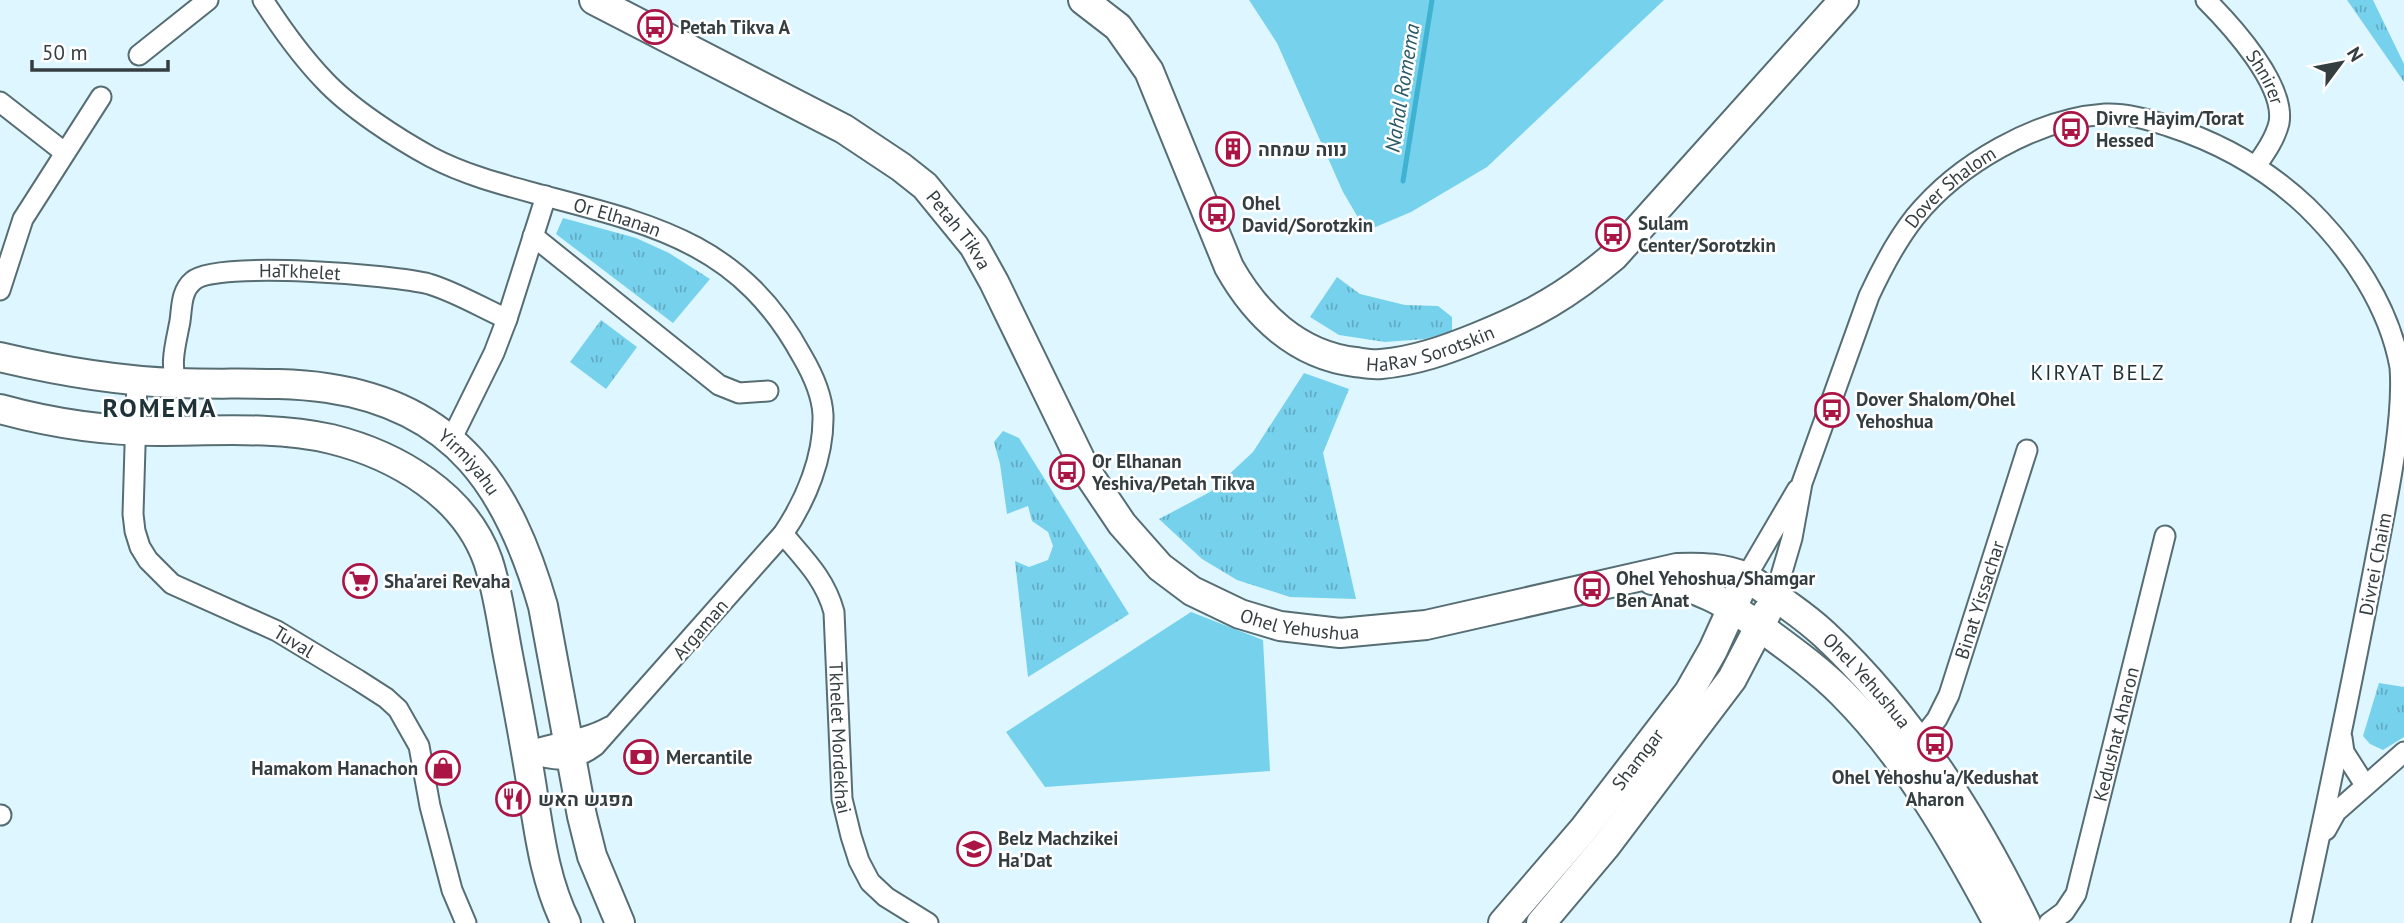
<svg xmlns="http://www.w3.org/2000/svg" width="2404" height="923" font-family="'PT Sans',Heebo,sans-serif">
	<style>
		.grass { fill: #76d1ed }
		.park { fill: url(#park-tufts) }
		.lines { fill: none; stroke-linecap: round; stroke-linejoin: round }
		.stream { stroke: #3fb2d2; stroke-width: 5 }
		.street-casing { stroke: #576d74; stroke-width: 23 }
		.secondary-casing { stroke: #576d74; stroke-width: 32 }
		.street { stroke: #fff; stroke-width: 19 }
		.secondary { stroke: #fff; stroke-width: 28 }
		.labels { text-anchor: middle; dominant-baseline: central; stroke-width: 5; stroke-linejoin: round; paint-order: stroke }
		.poi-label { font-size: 19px; font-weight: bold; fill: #343e41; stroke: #fff; text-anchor: start }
		.street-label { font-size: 19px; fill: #343e41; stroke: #fff }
		.water-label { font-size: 21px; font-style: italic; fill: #295866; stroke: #fff }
		.neighbourhood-label { font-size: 21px; letter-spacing: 2px; fill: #1e3238; stroke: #fff }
		.district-label { font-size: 26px; font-weight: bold; letter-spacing: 2px; fill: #1e3238; stroke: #fff }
	</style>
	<defs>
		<pattern id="park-tufts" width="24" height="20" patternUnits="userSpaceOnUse" patternTransform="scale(1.75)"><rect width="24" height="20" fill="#76d1ed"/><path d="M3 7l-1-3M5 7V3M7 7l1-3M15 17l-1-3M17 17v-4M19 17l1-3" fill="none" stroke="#62abc2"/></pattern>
	</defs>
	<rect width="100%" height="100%" fill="#def6ff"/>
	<path class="grass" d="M1249,0H1664L1487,167L1411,212L1366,231L1343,192L1277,43Z
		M1191,612L1263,640L1270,771L1045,787L1006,732Z"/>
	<path class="park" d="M2347,0H2373L2404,64V82Z
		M563,218L636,238L669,253L710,279L673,323L556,234Z
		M1337,277L1360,294L1405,305L1438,306L1452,317V331L1425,339L1385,342L1339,335L1310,317Z
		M601,320L637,347L606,389L570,362Z
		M1304,373L1349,389L1323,453L1356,599L1290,597L1237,580L1202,559L1159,519L1210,492L1253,452Z
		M1003,431L1019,438L1129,614L1028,677L1015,561L1029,567L1048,560L1053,546L1048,532L1032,521L1028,506L1007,514L1000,464L994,442Z
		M2379,683L2404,687V737L2383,750L2370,744L2363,736Z"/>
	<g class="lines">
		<path class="stream" d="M1403,181L1432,0"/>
		<g class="street-casing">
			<g id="street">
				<path id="s1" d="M263,0C281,28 301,56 324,80C350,108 398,139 431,157C465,175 504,185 541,195C655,225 741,244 802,356C812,373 822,394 823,415C824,457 806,500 783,534L595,746C571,764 553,761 527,752"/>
				<path id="s2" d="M2206,0C2231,25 2286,85 2279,123C2275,139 2265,153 2256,166"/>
				<path d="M139,55L208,0"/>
				<path d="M0,102L64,152"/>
				<path d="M533,236L719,385L739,393L768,391"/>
				<path d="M0,290L23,219L101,97"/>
				<path id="s3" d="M137,380L133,514L135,531L140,547L148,560L172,584L277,631L358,680L386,698L398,709L419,746L430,806L452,890L466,923"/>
				<path id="s4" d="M178,383C168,367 177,339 180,321C182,307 181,291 193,281C216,260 395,275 429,284C456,292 482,308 507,319"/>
				<path d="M451,440L494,353L507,319L546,196"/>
				<path id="s5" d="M783,534C805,560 825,579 834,612L842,799L851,836L859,861L870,882L886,897L928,923"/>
				<path d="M1746,577L1797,490"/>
				<path id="s6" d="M1775,596L1792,538L1802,483L1869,296C1882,268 1896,241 1915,217C1958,164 2036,119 2105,114C2126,113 2148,119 2168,126C2221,143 2266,168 2307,207C2351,250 2389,306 2400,367C2404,418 2388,495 2378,547C2354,673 2328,798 2301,923"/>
				<path d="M2342,738L2344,752L2365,785"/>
				<path id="s7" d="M1919,742L1937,719L1949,695L2027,450"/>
				<path d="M527,752C553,742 584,741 609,727"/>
				<path d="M0,815H1"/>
				<path d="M2326,830L2336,812L2404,752"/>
				<path id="s8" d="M2049,923L2064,912L2076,894L2165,536"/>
			</g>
		</g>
		<g class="secondary-casing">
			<g id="secondary">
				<path id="s9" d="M594,0L844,129L901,167L925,186L974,246L994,282L1085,469L1122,524L1160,567L1192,591L1240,614L1280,626L1340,633L1426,625L1677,568C1703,567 1723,568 1746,577C1773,595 1801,613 1824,634C1910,714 1975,818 2026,923"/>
				<path id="s10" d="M1083,0L1118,27L1149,71L1229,267C1256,315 1297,355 1355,362C1363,363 1372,365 1381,364C1415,361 1446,350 1478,337C1533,315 1568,295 1614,256L1844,0"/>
				<path id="s11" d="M0,357C59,371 118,381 178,383C227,385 278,381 327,388C456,407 509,488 543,606L582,816L592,856L620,923"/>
				<path d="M0,409C51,423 103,431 157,431C214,431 275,426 331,439C396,455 465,495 488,561C498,591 502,624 508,655C517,702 526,748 533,795C540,839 546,883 566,923"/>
				<path d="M1652,580C1696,584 1728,604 1763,629C1790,649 1818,669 1842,693C1907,758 1955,842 1998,923"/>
				<path id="s12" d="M1503,923L1583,830L1689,692L1713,650L1739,593"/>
				<path d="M1541,923L1605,847L1732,679L1767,612"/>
			</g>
		</g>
		<use href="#street" class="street"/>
		<use href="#secondary" class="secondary"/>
	</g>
	<defs>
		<g id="bus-ring" transform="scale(1.75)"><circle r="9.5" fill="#fff" stroke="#aa1545" stroke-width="1.5"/><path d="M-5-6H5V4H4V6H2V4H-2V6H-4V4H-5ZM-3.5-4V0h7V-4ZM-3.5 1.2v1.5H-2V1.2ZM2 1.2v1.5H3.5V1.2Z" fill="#aa1545"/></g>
		<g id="building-ring" transform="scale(1.75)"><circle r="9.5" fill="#fff" stroke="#aa1545" stroke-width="1.5"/><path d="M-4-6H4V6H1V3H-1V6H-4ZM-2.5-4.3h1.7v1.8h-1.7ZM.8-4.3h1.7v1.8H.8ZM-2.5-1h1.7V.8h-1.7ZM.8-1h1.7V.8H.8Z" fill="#aa1545"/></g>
		<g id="supermarket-ring" transform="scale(1.75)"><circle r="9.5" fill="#fff" stroke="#aa1545" stroke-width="1.5"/><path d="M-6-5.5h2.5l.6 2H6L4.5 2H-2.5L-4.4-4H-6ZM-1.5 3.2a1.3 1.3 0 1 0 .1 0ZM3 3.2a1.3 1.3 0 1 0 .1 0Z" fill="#aa1545"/></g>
		<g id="bank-ring" transform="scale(1.75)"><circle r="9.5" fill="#fff" stroke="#aa1545" stroke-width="1.5"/><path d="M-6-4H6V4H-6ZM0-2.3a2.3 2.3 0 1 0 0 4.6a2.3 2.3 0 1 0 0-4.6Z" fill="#aa1545"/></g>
		<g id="shop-ring" transform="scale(1.75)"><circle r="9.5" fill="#fff" stroke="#aa1545" stroke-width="1.5"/><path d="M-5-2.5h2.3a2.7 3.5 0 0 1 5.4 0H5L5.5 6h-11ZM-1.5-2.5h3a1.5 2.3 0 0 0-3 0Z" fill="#aa1545"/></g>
		<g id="restaurant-ring" transform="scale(1.75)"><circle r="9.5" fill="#fff" stroke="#aa1545" stroke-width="1.5"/><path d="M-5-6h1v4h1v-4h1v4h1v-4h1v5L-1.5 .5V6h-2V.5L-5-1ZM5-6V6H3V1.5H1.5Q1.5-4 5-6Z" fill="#aa1545"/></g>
		<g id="school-ring" transform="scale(1.75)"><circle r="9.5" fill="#fff" stroke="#aa1545" stroke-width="1.5"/><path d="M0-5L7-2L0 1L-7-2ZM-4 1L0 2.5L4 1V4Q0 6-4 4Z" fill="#aa1545"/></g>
	</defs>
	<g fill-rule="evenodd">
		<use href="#bus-ring" x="655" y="27"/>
		<use href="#bus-ring" x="2071" y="129"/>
		<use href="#building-ring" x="1233" y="149"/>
		<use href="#bus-ring" x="1217" y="214"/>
		<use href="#bus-ring" x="1613" y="234"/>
		<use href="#bus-ring" x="1832" y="410"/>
		<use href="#bus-ring" x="1067" y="472"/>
		<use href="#supermarket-ring" x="360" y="581"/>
		<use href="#bus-ring" x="1592" y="589"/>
		<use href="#bus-ring" x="1935" y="744"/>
		<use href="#bank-ring" x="641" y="757"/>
		<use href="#shop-ring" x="443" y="768"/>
		<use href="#restaurant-ring" x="513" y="799"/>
		<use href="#school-ring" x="974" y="849"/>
	</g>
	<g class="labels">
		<g class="poi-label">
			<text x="680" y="27">Petah Tikva A</text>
			<text x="2096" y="118">Divre Hayim/Torat<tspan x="2096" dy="22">Hessed</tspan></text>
			<text x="1258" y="149">נווה שמחה</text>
			<text x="1242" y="203">Ohel<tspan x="1242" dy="22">David/Sorotzkin</tspan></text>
			<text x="1638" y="223">Sulam<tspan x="1638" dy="22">Center/Sorotzkin</tspan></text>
			<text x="1856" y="399">Dover Shalom/Ohel<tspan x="1856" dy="22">Yehoshua</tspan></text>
			<text x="1092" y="461">Or Elhanan<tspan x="1092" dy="22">Yeshiva/Petah Tikva</tspan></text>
			<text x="1616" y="578">Ohel Yehoshua/Shamgar<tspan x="1616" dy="22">Ben Anat</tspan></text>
			<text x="384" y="581">Sha'arei Revaha</text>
			<text x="666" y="757">Mercantile</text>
			<text x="418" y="768" text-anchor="end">Hamakom Hanachon</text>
			<text x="1935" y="777" text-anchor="middle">Ohel Yehoshu'a/Kedushat<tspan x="1935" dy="22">Aharon</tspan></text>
			<text x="538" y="799">מפגש האש</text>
			<text x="998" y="838">Belz Machzikei<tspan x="998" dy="22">Ha'Dat</tspan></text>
		</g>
		<g class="street-label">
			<text stroke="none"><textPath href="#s2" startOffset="98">Shnirer</textPath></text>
			<text stroke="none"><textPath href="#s6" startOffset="453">Dover Shalom</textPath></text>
			<text stroke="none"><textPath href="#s1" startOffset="429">Or Elhanan</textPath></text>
			<text stroke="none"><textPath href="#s9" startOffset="436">Petah Tikva</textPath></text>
			<text stroke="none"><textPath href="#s4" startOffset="215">HaTkhelet</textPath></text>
			<text stroke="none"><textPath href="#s10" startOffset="551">HaRav Sorotskin</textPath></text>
			<text stroke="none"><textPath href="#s11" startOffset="494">Yirmiyahu</textPath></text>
			<text transform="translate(2375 564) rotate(-79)">Divrei Chaim</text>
			<text stroke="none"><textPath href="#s7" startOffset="156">Binat Yissachar</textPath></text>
			<text stroke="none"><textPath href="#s9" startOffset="985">Ohel Yehushua</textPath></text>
			<text transform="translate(700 629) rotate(-49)">Argaman</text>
			<text stroke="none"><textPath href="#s3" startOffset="352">Tuval</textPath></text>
			<text stroke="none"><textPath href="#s9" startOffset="1600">Ohel Yehushua</textPath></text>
			<text stroke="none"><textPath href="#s8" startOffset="205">Kedushat Aharon</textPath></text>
			<text stroke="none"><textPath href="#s5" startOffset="220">Tkhelet Mordekhai</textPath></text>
			<text stroke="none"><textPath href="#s12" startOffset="212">Shamgar</textPath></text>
		</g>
		<g class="water-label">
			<text transform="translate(1402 88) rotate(-81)">Nahal Romema</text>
		</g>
		<g class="neighbourhood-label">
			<text x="2098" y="372">KIRYAT BELZ</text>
		</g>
		<g class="district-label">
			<text x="160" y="407">ROMEMA</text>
		</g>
	</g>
	<g transform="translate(2341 63) rotate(58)" stroke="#ffffff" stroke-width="5" paint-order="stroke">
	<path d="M0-5L12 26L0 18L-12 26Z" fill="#343e41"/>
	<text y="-10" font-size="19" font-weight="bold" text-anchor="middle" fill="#343e41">N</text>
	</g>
	<path d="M32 60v10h136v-10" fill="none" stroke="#343e41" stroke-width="3.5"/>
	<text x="42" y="60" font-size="21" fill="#343e41" stroke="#ffffff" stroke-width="5" paint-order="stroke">50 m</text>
</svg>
